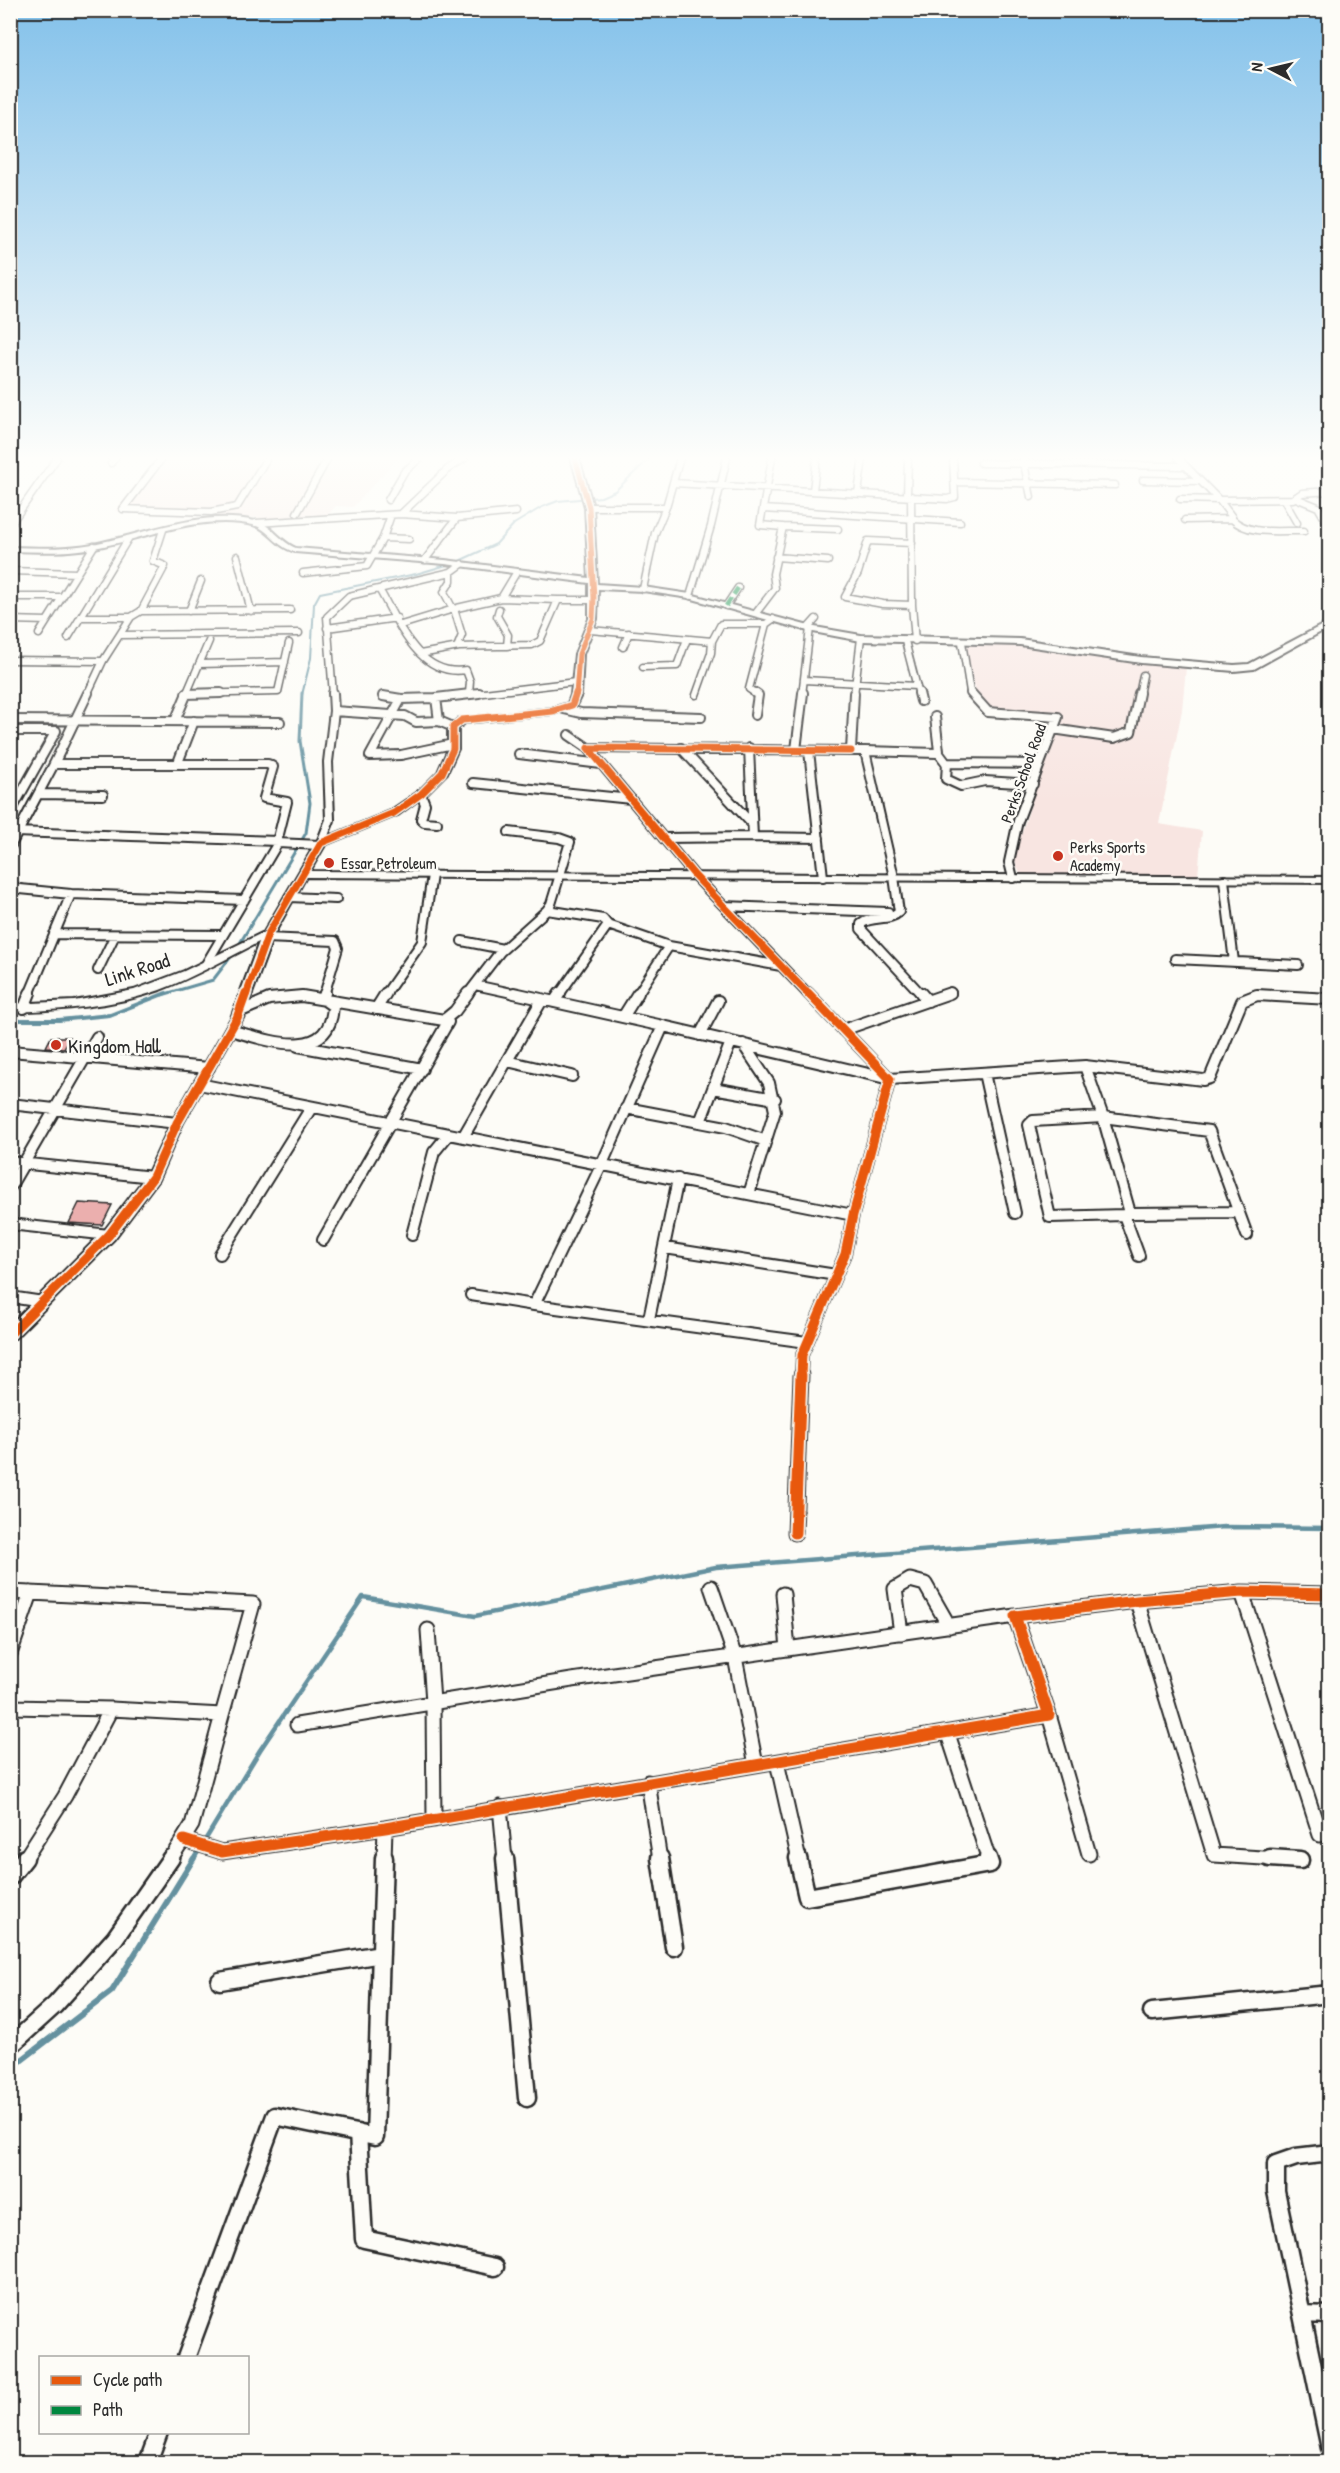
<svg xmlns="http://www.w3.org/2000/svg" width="1340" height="2473" font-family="'Patrick Hand',sans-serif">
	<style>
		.built { fill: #f8e5e1 }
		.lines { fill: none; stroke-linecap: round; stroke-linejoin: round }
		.stream-far4 { stroke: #65919f; stroke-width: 2 }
		.stream-far3 { stroke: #65919f; stroke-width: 3 }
		.stream-far2 { stroke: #65919f; stroke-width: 4 }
		.stream-far1 { stroke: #65919f; stroke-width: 4.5 }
		.stream { stroke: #65919f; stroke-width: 6 }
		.building { fill: #ebafae; stroke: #2b2b2b; stroke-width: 1.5 }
		.street-far4-casing { stroke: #2b2b2b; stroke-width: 9 }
		.street-far3-casing { stroke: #2b2b2b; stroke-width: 12 }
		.street-far2-casing { stroke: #2b2b2b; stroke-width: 14 }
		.street-far1-casing { stroke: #2b2b2b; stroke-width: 17 }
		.street-casing { stroke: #2b2b2b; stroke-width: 21 }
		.secondary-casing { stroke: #2b2b2b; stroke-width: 4 }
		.street-far4 { stroke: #fdfcf7; stroke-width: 6 }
		.street-far3 { stroke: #fdfcf7; stroke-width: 8 }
		.street-far2 { stroke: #fdfcf7; stroke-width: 10 }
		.street-far1 { stroke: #fdfcf7; stroke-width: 13 }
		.street { stroke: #fdfcf7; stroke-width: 16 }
		.secondary { fill: #fdfcf7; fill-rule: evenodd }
		.quiet { stroke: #00873e; stroke-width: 4.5; stroke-dasharray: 9 4.5; stroke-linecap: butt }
		.cycleway-far3-casing { stroke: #fdfcf7; stroke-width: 8 }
		.cycleway-far2-casing { stroke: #fdfcf7; stroke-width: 10 }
		.cycleway-far1-casing { stroke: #fdfcf7; stroke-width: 13 }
		.cycleway-casing { stroke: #fdfcf7; stroke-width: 15 }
		.cycleway-far3 { stroke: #e8590c; stroke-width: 5 }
		.cycleway-far2 { stroke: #e8590c; stroke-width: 7 }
		.cycleway-far1 { stroke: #e8590c; stroke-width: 9 }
		.cycleway { stroke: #e8590c; stroke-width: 11 }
		.poi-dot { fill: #c8321e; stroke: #fdfcf7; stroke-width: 2 }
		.labels { text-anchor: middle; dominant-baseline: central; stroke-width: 5; stroke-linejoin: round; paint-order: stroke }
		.far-street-label { font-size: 16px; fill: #2b2b2b; stroke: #fdfcf7 }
		.far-poi-label { font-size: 16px; fill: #2b2b2b; stroke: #fdfcf7; text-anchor: start }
		.street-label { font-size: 20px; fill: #2b2b2b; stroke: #fdfcf7 }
		.poi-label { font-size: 20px; fill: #2b2b2b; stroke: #fdfcf7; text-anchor: start }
	</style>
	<rect width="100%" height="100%" fill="#fdfcf7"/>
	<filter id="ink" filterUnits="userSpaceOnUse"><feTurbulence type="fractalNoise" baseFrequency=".0167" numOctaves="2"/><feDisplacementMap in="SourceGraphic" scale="12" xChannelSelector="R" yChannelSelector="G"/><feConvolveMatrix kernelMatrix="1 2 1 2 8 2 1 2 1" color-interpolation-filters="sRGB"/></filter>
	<g filter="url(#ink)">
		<path class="built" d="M156,458H398L353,507L336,506L327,516L276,519L115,511Z
			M967,645H1012L1186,668L1182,710L1159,824L1202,831L1198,876L1020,874L1014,858L1043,765L1063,716L1038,711H994L977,696L969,663Z"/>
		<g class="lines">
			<path class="stream-far4" d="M302,695L311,658L314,604L320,593L416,574L457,562L496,544L514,524L542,507L558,501L601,497L615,491L650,458"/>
			<path class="stream-far3" d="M237,948L306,833L310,803L300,741L302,693
				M162,995L213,980L233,954"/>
			<path class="stream-far2" d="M10,1020H59L110,1015L166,993"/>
			<path class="stream-far1" d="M193,1860L260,1750L363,1597L475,1616L716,1567L1224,1527L1330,1528"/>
			<path class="stream" d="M10,2069L112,1991L194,1858"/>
		</g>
		<path class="building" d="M51,1037H70L64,1048L46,1047Z
			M79,1203L112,1205L102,1225L69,1223Z"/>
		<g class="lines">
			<g class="street-far4-casing">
				<path id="street-far4" d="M162,458L123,509L211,512L237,507L267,458
					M1178,458L1219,500L1293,499L1302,493L1330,491
					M1023,459L1031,497
					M111,463L115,458
					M981,463L1184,466
					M1143,480L1200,481
					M955,482L1115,485
					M674,483L947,499L955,497L953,458
					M813,490L817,458
					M858,493L863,458
					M907,496L908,458
					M911,496L912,605L915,641
					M1296,498L1318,507L1328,524
					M1180,499L1219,500L1232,517V519L1185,520
					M388,500L404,472L420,458
					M1284,500L1297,523
					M589,507H666
					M764,509L960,522
					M297,513L328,458
					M401,514L457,518
					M1232,519C1249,536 1281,530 1304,531
					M256,523L401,514L448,469L465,458
					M10,525L57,458
					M783,527L838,529
					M383,538L409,539
					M912,543L868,541L858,573L845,597L883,604L912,605
					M237,556L251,611
					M776,557L828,561
					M425,560L457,518L516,512
					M10,571L77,573
					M451,572V581L444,592L453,609
					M303,573L367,566L383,538L391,515
					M379,589C398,622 419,678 466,670L470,681L469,694
					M643,589L655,533L666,507L680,458
					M690,596L711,526L727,458
					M10,597H62
					M501,598L558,600
					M726,606L738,588
					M454,609L462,635L458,645L460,647L532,645L540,641L558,600H594
					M499,609L497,616L508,635L507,646
					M141,611L290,610
					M189,611L201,581
					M756,613L775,588L773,574L783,527L760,525L772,458
					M81,617H131
					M10,620L47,621
					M401,625L457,608L501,598L516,573
					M327,628L397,618
					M808,628L816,619
					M590,630L712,641L721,624H766L773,619
					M39,634L94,546
					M120,635L299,633
					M68,638L128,539
					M905,641L919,695
					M962,642L970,692L972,695
					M623,647L629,633
					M420,654L459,647
					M10,660L103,661
					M199,664L285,662
					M643,667L677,666L687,639
					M804,680L916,686
					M186,694L278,692L289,643
					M87,695L103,661L131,617L141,611L165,566L153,561L163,530
					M186,695L209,641
					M333,695L327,617L349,596L451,572L462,564
					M467,695L576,682
					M696,695L711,653L712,641
					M758,695L749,689L766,624
					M802,695L810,628
					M854,695L861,638
					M1139,695L1143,675"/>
			</g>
			<g class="street-far3-casing">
				<path id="street-far3" d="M854,693L851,751H865L894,877L899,912C889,922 872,915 861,924V929L922,995
					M919,693L921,701
					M971,693L988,712L1058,717L1018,821L1009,862L1013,878
					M186,694L221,693
					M383,696L401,699L436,698
					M401,699L370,756L401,755L453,744
					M564,709L581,713L701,717
					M334,711L405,716L416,722L439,721
					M755,715L758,695L755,693
					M10,720L280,722
					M175,721L187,693
					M453,727L439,721L436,698L479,693
					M1053,729L1114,738L1131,732L1139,693
					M10,731H56L10,813
					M569,735L588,748
					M681,748L752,824
					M796,750L803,693
					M809,751L823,877
					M865,751L937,753L939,751L935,717
					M938,752L947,764L946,779L961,786L985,781L1033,784
					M519,754L601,764
					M179,760L194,721
					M946,763L1039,764
					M54,764H268L273,767L264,798L287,802L276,846L206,964
					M473,783L631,799
					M39,794L103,795
					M421,794L425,804L421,819L424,822L437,823
					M15,832L278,841
					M753,837L819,838
					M663,838L753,837L749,748
					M277,843L320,845
					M321,843L330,820L328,762L334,711L333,693
					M10,847L54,764L88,693
					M1224,880L1234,962
					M10,888L71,894L244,900
					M289,897L336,899
					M724,906L888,912
					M547,910L603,919L608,925L559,995
					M608,925L669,946L637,995
					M54,934L223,935
					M266,938L335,941L338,948L324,995
					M462,941L503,949
					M669,946L781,966
					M1175,959L1298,965
					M98,970L115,935
					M475,985L521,995
					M29,995L71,894
					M385,995L422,942L432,875
					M467,995L500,952L547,910L551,904L570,842L559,838L509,832
					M809,995L695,876L588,748L851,751
					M945,995L951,993"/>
			</g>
			<g class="street-far2-casing">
				<path id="street-far2" d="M514,993L663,1026L602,1164L534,1305L807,1342
					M921,993L928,1001
					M554,1002L560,993
					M24,1008L30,993
					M376,1009L386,993
					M239,1012L269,999L302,996L444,1020L455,1011L468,993
					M623,1017L638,993
					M663,1026L890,1079L1085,1066L1203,1080L1210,1078L1242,1001L1257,995L1330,999
					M230,1030C264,1039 330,1065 333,1006L323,999L325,993
					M843,1030L950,993
					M700,1035L718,1001
					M743,1044L769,1083L775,1111L749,1194
					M298,1046L422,1069
					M10,1051L209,1068
					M507,1061L572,1076
					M1085,1066L1103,1117L1130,1213L1124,1215L1139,1256
					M984,1073L1015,1213
					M199,1084L853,1215
					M713,1088L775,1099
					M10,1104L177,1123
					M626,1108L726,1127L766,1141
					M700,1122L731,1042
					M463,1137L542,1000
					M10,1162L153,1177
					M10,1187L97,1037
					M1130,1213L1238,1212
					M1124,1215L1050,1217L1029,1125L1033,1121L1103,1117L1209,1131L1247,1235
					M10,1224L109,1235
					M412,1235L434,1152L448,1135
					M323,1240L448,1022L444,1020
					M665,1248L836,1275
					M220,1254L311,1108
					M471,1295L534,1305
					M10,1297L43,1302
					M649,1319L678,1179
					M801,1376L802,1355L845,1254L853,1215L890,1079L808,993"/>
			</g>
			<g class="street-far1-casing">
				<path id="street-far1" d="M795,1533L801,1375
					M711,1587L735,1657L756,1765
					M10,1592L253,1604L222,1715
					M1242,1592L1320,1835
					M783,1594L788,1649
					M1137,1601L1214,1855L1295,1860
					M428,1630L433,1702L434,1820
					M901,1633L895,1589L910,1580L925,1584L949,1626
					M10,1654L31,1593
					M10,1707L111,1709L65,1796L24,1860
					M111,1709L222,1715L192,1825L170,1860
					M1049,1715L1089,1854
					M297,1725L572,1680L1015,1616
					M948,1734L989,1860
					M777,1762L799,1860
					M648,1782L660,1860
					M500,1807L505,1860
					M184,1840L222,1852L385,1828L1049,1715L1015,1616L1137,1601L1242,1592L1330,1594
					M384,1860L385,1828"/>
			</g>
			<g class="street-casing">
				<path id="street" d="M505,1858L527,2098
					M660,1858L674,1947
					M798,1858L807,1897L990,1864L988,1858
					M1270,1858L1300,1860
					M10,1877L25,1858
					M220,1981L381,1954
					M1152,2012L1330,1994
					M10,2046L55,2005L115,1938L171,1858
					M358,2133L364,2239L495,2267
					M1330,2153L1296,2157L1276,2164V2191L1330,2448
					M1302,2314L1330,2315
					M186,2358L275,2116L375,2137L384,1858
					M148,2462L159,2432"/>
			</g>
			<g class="secondary-casing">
				<path id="secondary" d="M571,458H579L593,507L597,584L643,587L690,594L809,626L861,635L1020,639L1141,657L1234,665L1249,664L1330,621V627L1254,669L1234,671L1141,663L1020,645L861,641L808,631L689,598L643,591L598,589L597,619L583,654L581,695L575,707L553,714L465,723L458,728V749L447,773L424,796L398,815L325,845L310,871L1330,877V883L306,877L274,934L243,1018L183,1123L158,1180L114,1239L15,1338L10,1339V1325L104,1231L147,1175L171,1123L231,1018L259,942C226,959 194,977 160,990C112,1007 61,1010 10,1012V1004L74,1001L134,990L184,971L264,932L317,841L390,811L418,792L438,772L448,749V727L459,718L552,708L568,703L571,695L575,654L589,619V583L445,564L295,552C276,547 268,528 253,525C200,513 145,539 94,548C66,553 38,552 10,551V547C38,548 66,549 93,544C146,534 199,509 255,521C272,524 280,542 296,548L445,560L589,578L585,507Z"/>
			</g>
			<use href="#street-far4" class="street-far4"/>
			<use href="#street-far3" class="street-far3"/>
			<use href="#street-far2" class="street-far2"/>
			<use href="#street-far1" class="street-far1"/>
			<use href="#street" class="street"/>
			<use href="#secondary" class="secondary"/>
			<path class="quiet" d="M726,606L738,588"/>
			<g class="cycleway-far3-casing">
				<path id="cycleway-far3" d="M575,458L589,507L594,598L593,619L579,654L576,695"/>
			</g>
			<g class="cycleway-far2-casing">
				<path id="cycleway-far2" d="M246,995L268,934L321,843L394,813L421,794L442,773L453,749V727L462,720L553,711L572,705L576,693
					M809,995L695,876L588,748L851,751"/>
			</g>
			<g class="cycleway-far1-casing">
				<path id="cycleway-far1" d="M10,1334L109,1235L153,1177L177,1123L237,1018L246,993
					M801,1376L802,1355L845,1254L853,1215L890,1079L808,993"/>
			</g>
			<g class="cycleway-casing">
				<path id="cycleway" d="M795,1533L801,1375
					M184,1840L222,1852L385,1828L1049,1715L1015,1616L1137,1601L1242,1592L1330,1594"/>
			</g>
			<use href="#cycleway-far3" class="cycleway-far3"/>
			<use href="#cycleway-far2" class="cycleway-far2"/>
			<use href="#cycleway-far1" class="cycleway-far1"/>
			<use href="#cycleway" class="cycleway"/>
		</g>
	</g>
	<linearGradient id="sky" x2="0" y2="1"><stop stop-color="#83c1ea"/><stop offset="0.57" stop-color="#fefefb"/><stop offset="1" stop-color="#fefefb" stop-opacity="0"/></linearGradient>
	<rect width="1340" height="804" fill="url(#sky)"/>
	<g class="poi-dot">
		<circle cx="1058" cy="856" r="6"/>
		<circle cx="329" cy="863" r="6"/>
		<circle cx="56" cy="1045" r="6"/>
	</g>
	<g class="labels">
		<g class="far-street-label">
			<text transform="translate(1023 773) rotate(-70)">Perks School Road</text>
		</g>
		<g class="far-poi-label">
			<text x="1070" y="847">Perks Sports<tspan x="1070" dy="18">Academy</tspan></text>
			<text x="341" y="863">Essar Petroleum</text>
		</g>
		<g class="street-label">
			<text transform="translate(137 969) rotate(-18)">Link Road</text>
		</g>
		<g class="poi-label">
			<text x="68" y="1045">Kingdom Hall</text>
		</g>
	</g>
	<rect width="1340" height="2473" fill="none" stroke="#fdfcf7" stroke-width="36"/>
	<rect x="18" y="18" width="1304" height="2437" fill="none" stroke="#2b2b2b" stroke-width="2" filter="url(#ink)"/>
	<rect x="39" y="2356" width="210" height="78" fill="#fdfcf7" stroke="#a9a8a5" stroke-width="1.5"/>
	<rect x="51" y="2376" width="30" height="9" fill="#e8590c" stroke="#a9a8a5" stroke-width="1.5"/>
	<text x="93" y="2386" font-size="18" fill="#2b2b2b">Cycle path</text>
	<rect x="51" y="2406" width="30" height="9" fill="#00873e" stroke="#a9a8a5" stroke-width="1.5"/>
	<text x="93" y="2416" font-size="18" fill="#2b2b2b">Path</text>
	<g transform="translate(1271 69) rotate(277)" stroke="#fdfcf7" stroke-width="4.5" paint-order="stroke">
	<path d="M0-4.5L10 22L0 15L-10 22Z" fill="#2b2b2b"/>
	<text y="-9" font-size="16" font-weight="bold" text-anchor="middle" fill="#2b2b2b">N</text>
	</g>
</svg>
